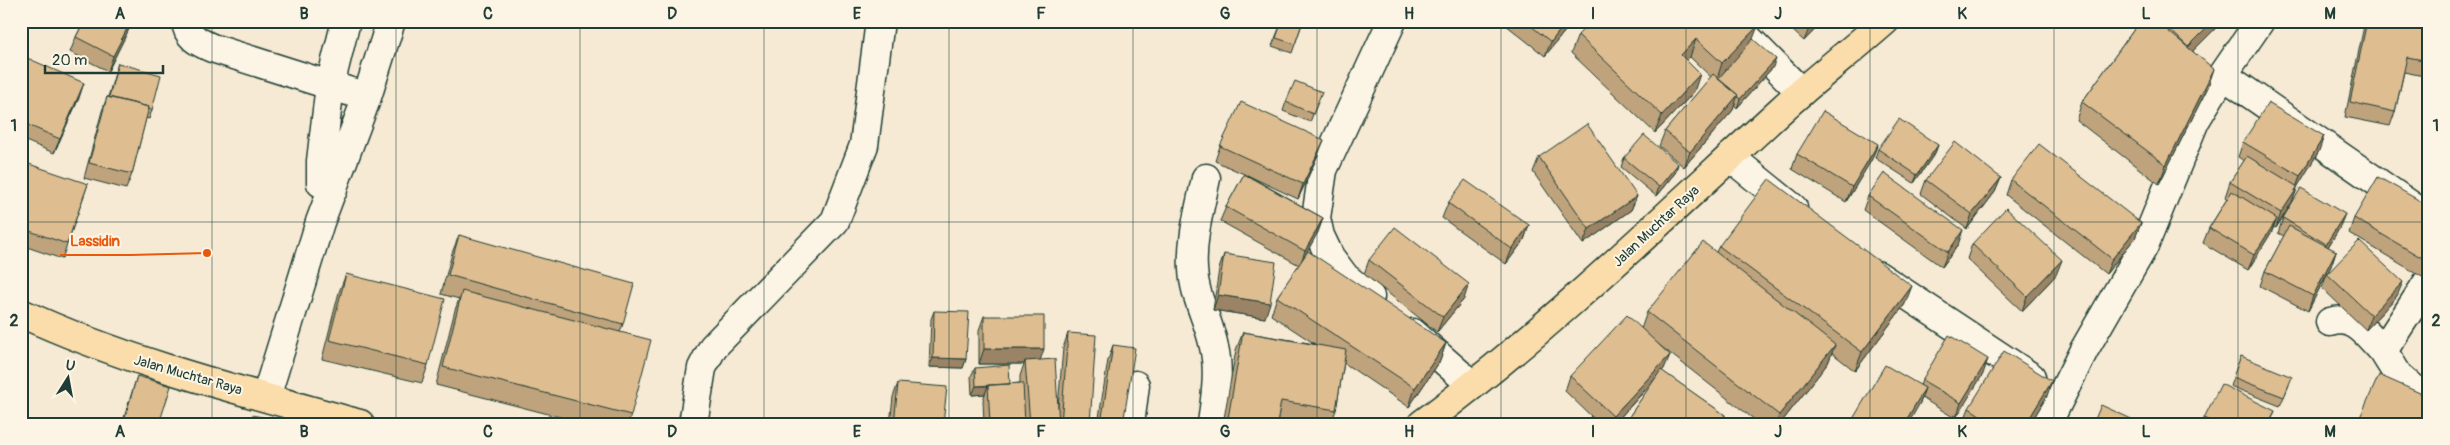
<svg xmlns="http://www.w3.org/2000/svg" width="2450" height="445" font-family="Pangolin,sans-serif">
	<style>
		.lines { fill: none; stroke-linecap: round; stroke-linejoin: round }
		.minor-casing { stroke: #1f3d34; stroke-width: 31 }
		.highway-casing { stroke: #1f3d34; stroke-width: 31 }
		.minor { stroke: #fcf5e5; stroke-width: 28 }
		.highway { stroke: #faddab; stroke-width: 28 }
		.wall { fill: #bfa37d; stroke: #1f3d34 }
		.shaded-wall { fill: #9b8466; stroke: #1f3d34 }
		.building { fill: #debd91; stroke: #1f3d34 }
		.grid { fill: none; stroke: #1f3d34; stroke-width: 1; stroke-opacity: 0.55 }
		.labels { text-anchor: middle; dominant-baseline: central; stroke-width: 4; stroke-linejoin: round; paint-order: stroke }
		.street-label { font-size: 14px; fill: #1f3d34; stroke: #fcf5e5 }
		.leader { fill: none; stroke: #e8590c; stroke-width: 2 }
		.callout-dot { fill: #e8590c; stroke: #fcf5e5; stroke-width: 2 }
		.callout-label { font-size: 15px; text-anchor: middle; font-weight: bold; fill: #e8590c; stroke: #fcf5e5; stroke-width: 4; stroke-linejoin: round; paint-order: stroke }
		.neatline { fill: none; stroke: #1f3d34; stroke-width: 2 }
		.grid-label { font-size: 16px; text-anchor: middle; font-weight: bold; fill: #1f3d34 }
	</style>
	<rect width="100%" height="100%" fill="#f6ead4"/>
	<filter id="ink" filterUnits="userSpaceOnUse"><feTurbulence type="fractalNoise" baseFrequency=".02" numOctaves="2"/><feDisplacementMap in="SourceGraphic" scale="10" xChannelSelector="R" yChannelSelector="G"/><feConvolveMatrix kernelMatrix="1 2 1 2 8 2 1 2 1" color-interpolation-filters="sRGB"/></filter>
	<g filter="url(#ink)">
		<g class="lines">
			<g class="minor-casing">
				<path id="minor" d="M186,21C187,37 198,42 212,48L367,97
					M1731,21L1801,92
					M2223,75L2429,218
					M1730,157L1793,208
					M1206,178C1200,208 1191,238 1193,269C1194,297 1209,320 1214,347C1220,372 1215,399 1212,424
					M333,190L321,183V161L330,85L346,21
					M1877,275L2031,377
					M1370,297L1345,277L1330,257L1320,236L1316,218L1323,170L1392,21
					M2330,322C2355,314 2367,335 2383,351L2429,280
					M1413,333L1472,385
					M2383,351L2398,375L2429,402
					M266,397L320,222L367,97L391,21
					M693,424L702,368L713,347L835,221L864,145L880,21
					M1130,424L1135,385
					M2047,424L2084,350L2144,246L2195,121L2223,75L2260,21"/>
			</g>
			<g class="highway-casing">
				<path id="highway" d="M21,313C129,363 246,392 360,424
					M1422,424C1550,329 1664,217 1781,110C1815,79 1851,51 1885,21"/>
			</g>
			<use href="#minor" class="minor"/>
			<use href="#highway" class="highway"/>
		</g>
		<path class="wall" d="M84,21H133L108,71L70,52L76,37Z
			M1282,21H1303L1292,53L1272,46Z
			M1501,21H1573L1545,56Z
			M1782,21H1823L1804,41Z
			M2140,21H2220L2218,26L2193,51L2208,87L2159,184L2076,120L2082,102Z
			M2365,21H2429V77L2404,72L2395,112L2390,126L2345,117Z
			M1578,35L1753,39L1773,67L1737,108L1734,105L1733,110L1684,167L1659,146L1665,131L1711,77L1690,57L1686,61L1694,92L1655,133L1571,53Z
			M118,63L152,110L149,119L146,118L132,174L126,189L84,178L102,111L107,97H108Z
			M21,66L79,98L54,153L21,139Z
			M1322,92L1310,122L1283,111L1286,102Z
			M2243,142L2319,151L2297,187L2292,202L2276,228L2274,227L2271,233L2248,270L2203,243L2209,228L2227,199L2225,197L2230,182L2244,161L2238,157Z
			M1938,145L1935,153L1914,183L1875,158L1878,149Z
			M1220,146L1318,155L1298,199L1247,175L1323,218L1318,232L1305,255L1446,343L1440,361L1409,407L1344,363L1336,410L1331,424H1302L1278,420L1277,424H1223L1236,350L1243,332L1315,344L1271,315L1277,297L1299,265L1220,221L1226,207L1244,174L1215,161Z
			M1797,154L1872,159L1846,202L1792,169Z
			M1539,157L1637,196L1631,210L1583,244L1533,172Z
			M1624,158L1678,164L1675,173L1656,196L1621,167Z
			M21,175L88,184L62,259L21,245Z
			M2001,178L1995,192L1967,229L1921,194L1926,180Z
			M2011,180L2141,223L2135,238L2106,274L2006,195Z
			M1868,196L1958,245L1942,267L1863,210Z
			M1448,203L1529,225L1524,240L1506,264L1442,218Z
			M2429,206V270L2424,278L2349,233L2354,218Z
			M2283,218L2339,229L2328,247L2336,251L2331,266L2308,311L2260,286L2265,271L2284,236L2278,233Z
			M459,235L623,324L620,332L631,415L628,424H587L436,385L455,310L459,299L441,294L452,253Z
			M1972,244L2056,275L2022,311L1967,259Z
			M1719,246L1905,304L1855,371L1832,353L1828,363L1780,424H1760L1658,344L1664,369L1662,371L1725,415L1722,424H1624L1653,382L1614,424H1584L1591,416L1565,391L1570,376L1641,329L1647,312L1716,252Z
			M1224,254L1265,318L1213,310L1219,269Z
			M1369,260L1464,299L1437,332L1364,274Z
			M346,274L428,365L422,383L322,359L339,292Z
			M2327,274L2397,296L2366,330L2322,288Z
			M934,311L966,359L963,368L929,367L931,319Z
			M984,316L1040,360L1058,407L1063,348L1068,333L1090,424H984L983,400L985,394L972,395L971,376L975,368L1010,384L1020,383V376L1024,364H979V330Z
			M1113,345L1123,424H1098L1108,360Z
			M2241,356L2289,385L2280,406L2230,386Z
			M1983,374L1956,417L1964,421L1969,408L2047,396L2030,424H1949L1953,417L1922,398L1920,403V386L1922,380Z
			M137,376L159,424H122Z
			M898,383L943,424H890L893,397Z
			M2275,411L2270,424H2202L2204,418Z"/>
		<path class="shaded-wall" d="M131,21H133L108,71L113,56Z
			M1567,21H1573L1545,56L1551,42Z
			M1814,21H1823L1804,41L1810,26Z
			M2214,21H2220L2218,26L2182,62L2187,47Z
			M1758,26L1751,44L1716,82L1722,63Z
			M1696,39L1690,57L1674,73L1681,55Z
			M1776,59L1773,67L1737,108L1740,99Z
			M2214,69L2208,87L2159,184L2166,165Z
			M1700,74L1694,92L1655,133L1662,115Z
			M84,83L79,98L54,153Z
			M1738,95L1733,110L1684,167L1690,152Z
			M2324,136L2319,151L2295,191L2300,176Z
			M1324,140L1318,155L1298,199L1303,184Z
			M1878,144L1872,159L1846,202L1852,187Z
			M1938,145L1935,153L1914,183L1917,175Z
			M1678,164L1675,173L1656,196L1659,187Z
			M2001,178L1995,192L1967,229L1972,214Z
			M2298,187L2292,202L2276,228L2281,213Z
			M1637,196L1631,210L1583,244L1589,229Z
			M2345,214L2339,229L2321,258L2326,244Z
			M1323,218L1318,232L1300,265L1305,251Z
			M2277,219L2271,233L2248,270L2254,255Z
			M2141,223L2135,238L2106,274L2112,259Z
			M1529,225L1524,240L1506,264L1512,249Z
			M1963,230L1958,245L1942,267L1948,252Z
			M2336,251L2331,266L2308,311L2313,296Z
			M2062,260L2056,275L2022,311L2027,296Z
			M2429,265V270L2424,278Z
			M2403,282L2397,296L2366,330L2371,315Z
			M1469,284L1464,299L1437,332L1443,317Z
			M1912,286L1905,304L1855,371L1862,352Z
			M1218,295L1270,303L1265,318L1213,310Z
			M1446,343L1440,361L1409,407L1415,388Z
			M1835,345L1828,363L1780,424H1776L1779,415Z
			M984,349H1044L1039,364L1025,361L1024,364H979Z
			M1670,355L1664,369L1614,424H1610L1613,416Z
			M933,358L966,359L963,368L929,367Z
			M1988,359L1983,374L1956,418L1961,403Z
			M2052,381L2047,396L2030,424H2026Z
			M976,386H988L985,394L972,395Z
			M1925,388L1920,403L1908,424H1904Z
			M1725,415L1722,424H1719Z"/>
		<path class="building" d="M84,21H131L113,56L76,37Z
			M1282,21H1303L1295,44L1276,38Z
			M1525,21H1567L1551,42Z
			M1591,21H1753L1758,26L1722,63L1696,39L1681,55L1700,74L1662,115L1578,35Z
			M1804,21H1814L1810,26Z
			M2140,21H2156L2214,69L2166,165L2082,102Z
			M2161,21H2214L2188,47Z
			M2367,21H2429V61L2407,57L2395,112L2350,102Z
			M1753,39L1776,59L1740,99L1737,96L1738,95L1718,79Z
			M25,57L84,83L60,139L21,122V66Z
			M118,63L161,75L152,110L148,109L149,107L109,97Z
			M1713,74L1738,95L1690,152L1665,131Z
			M1295,81L1322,92L1313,114L1286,102Z
			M107,97L149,107L132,174L89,163Z
			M1241,102L1324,140L1303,184L1220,146Z
			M2268,103L2324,136L2300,176L2243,142Z
			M1823,111L1878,144L1852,187L1797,154Z
			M1899,119L1938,145L1917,175L1878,149Z
			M1587,124L1637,196L1589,229L1539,157Z
			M1644,135L1678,164L1659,187L1624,158Z
			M1955,142L2001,178L1972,214L1926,180Z
			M2039,144L2141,223L2112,259L2011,180Z
			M2247,156L2298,187L2281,213L2230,182Z
			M26,163L88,184L67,244L21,228V175Z
			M1884,173L1963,230L1948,252L1868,196Z
			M1244,174L1323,218L1305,251L1226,207Z
			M2378,177L2429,206V262L2354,218Z
			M1769,179L1912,286L1862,352L1719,246Z
			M1465,180L1529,225L1512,249L1448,203Z
			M2301,188L2345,214L2326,244L2283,218Z
			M2232,191L2277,219L2254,255L2209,228Z
			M2006,208L2062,260L2027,296L1972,244Z
			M2289,226L2336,251L2313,296L2265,271Z
			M1395,227L1469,284L1443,317L1369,260Z
			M459,235L634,284L623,324L448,275Z
			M2359,241L2403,282L2371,315L2327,274Z
			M1703,242L1835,345L1779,415L1647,312Z
			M1308,251L1446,343L1415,388L1277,297Z
			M1224,254L1276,262L1270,303L1218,295Z
			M346,274L445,299L428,365L329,340Z
			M462,291L651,340L631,415L443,367Z
			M934,311L969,312L966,359L933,358Z
			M1627,315L1670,355L1613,416L1570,376Z
			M984,316H1044V349H984Z
			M1243,332L1346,350L1336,410L1281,401L1277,424H1227Z
			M1068,333L1096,335L1090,424H1061Z
			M1949,335L1988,359L1961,403L1922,380Z
			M1113,345L1135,348L1123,424H1101Z
			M2004,351L2052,381L2026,424H1994L1969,408Z
			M2241,356L2292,377L2284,397L2233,377Z
			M1055,359L1059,424H1030L1025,361Z
			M1009,365L1010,384L976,386L975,368Z
			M1885,365L1925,388L1904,424H1850Z
			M1661,370L1725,415L1719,424H1624Z
			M2379,375L2429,397V424H2357Z
			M137,376L171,386L159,424H147L125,417Z
			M898,383L947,387L943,424H894Z
			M1023,383L1025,424H990L988,385Z
			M2221,384L2275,411L2268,424H2215L2204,418Z
			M2101,405L2138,422L2137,424H2093Z
			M252,415L282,421V424H251Z
			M1954,415L1968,424H1949Z
			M1591,416L1600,424H1584Z
			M1749,420L1756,424H1747Z"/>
	</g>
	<path class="grid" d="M212,21V424M396,21V424M580,21V424M764,21V424M949,21V424M1133,21V424M1317,21V424M1501,21V424M1686,21V424M1870,21V424M2054,21V424M2238,21V424M21,222H2429"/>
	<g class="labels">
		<g class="street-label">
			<text transform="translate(1656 226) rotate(-43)">Jalan Muchtar Raya</text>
			<text transform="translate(188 375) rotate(16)">Jalan Muchtar Raya</text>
		</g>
	</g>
	<path class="leader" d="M207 253L130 255H60"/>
	<circle class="callout-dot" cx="207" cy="253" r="5"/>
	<g class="callout-label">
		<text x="95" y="246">Lassidin</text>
	</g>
	<rect width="2450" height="445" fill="none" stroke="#fcf5e5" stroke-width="55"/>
	<g transform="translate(68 378) rotate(11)" stroke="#fcf5e5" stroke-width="4" paint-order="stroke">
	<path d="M0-4L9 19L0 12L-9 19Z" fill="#1f3d34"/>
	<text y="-8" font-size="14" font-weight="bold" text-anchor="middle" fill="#1f3d34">U</text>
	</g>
	<path d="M45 65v8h118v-8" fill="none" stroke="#1f3d34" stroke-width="2.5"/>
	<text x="52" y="65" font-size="15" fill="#1f3d34" stroke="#fcf5e5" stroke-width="4" paint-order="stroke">20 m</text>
	<rect x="28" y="28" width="2394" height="390" class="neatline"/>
	<g class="grid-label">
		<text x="120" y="19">A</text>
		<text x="304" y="19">B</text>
		<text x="488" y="19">C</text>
		<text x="672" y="19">D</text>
		<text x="857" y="19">E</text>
		<text x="1041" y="19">F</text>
		<text x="1225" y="19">G</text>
		<text x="1409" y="19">H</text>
		<text x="1593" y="19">I</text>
		<text x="1778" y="19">J</text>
		<text x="1962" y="19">K</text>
		<text x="2146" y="19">L</text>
		<text x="2330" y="19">M</text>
		<text x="14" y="131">1</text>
		<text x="2436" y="131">1</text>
		<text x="14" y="326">2</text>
		<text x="2436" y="326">2</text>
		<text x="120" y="437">A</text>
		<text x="304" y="437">B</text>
		<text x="488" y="437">C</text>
		<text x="672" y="437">D</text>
		<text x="857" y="437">E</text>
		<text x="1041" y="437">F</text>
		<text x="1225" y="437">G</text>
		<text x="1409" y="437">H</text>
		<text x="1593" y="437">I</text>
		<text x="1778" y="437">J</text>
		<text x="1962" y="437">K</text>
		<text x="2146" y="437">L</text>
		<text x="2330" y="437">M</text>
	</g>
</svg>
